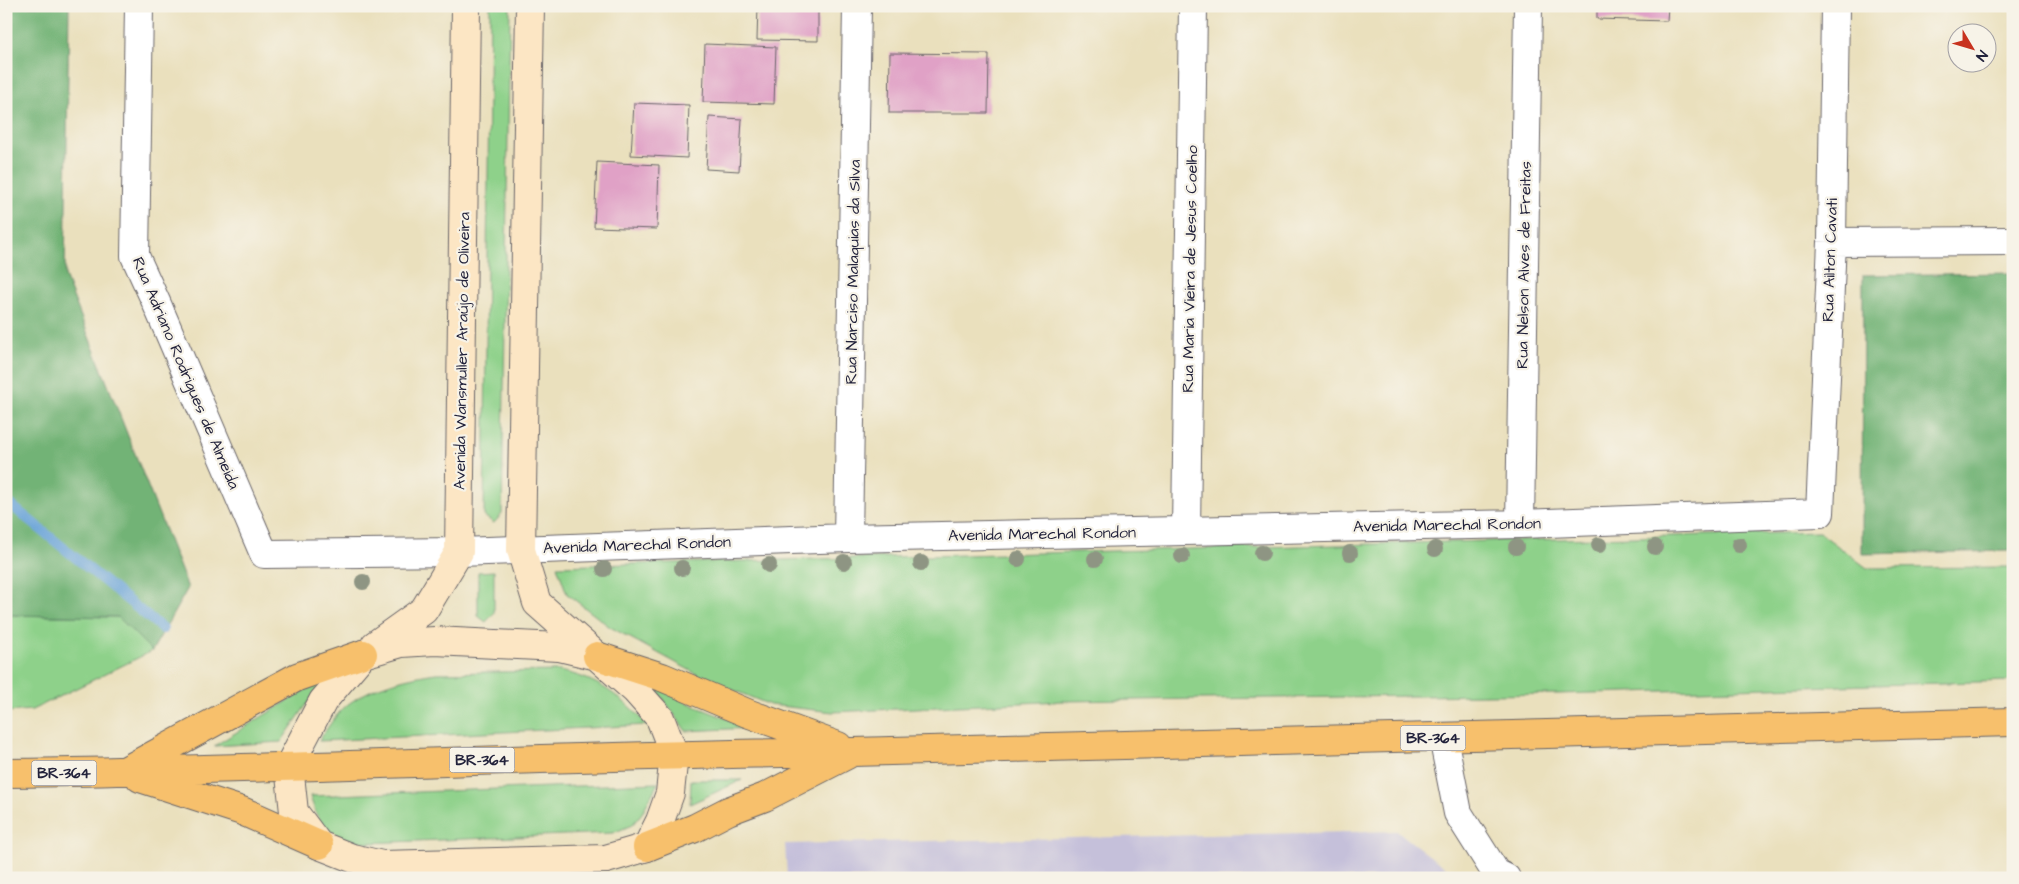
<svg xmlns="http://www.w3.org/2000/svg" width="2019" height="884" font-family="'Architects Daughter',sans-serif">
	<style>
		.industrial { fill: #c5c0da }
		.green { fill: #8ed18a; stroke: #587a62 }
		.forest { fill: #72b376; stroke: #4a6a58 }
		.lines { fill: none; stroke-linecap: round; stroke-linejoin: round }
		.stream { stroke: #68a3d8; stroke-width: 10 }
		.building { fill: #e0a1c6 }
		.street-casing { stroke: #686468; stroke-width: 30 }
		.secondary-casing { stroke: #686468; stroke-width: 30 }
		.highway-casing { stroke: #686468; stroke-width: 30 }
		.street { stroke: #fff; stroke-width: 28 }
		.secondary { stroke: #fce6c4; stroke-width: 28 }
		.highway { stroke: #f7c06c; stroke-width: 28 }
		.tree { fill: #8e9583 }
		.labels { text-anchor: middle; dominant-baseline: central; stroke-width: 4.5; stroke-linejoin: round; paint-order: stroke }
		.shield { fill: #f7f3e8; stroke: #62616f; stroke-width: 1 }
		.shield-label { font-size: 15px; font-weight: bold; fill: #22223b }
		.street-label { font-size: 16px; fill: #22223b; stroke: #f7f3e8 }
	</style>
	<rect width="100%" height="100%" fill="#f7f3e8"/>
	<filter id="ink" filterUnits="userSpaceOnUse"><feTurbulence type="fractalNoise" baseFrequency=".02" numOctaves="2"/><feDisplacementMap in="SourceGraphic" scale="10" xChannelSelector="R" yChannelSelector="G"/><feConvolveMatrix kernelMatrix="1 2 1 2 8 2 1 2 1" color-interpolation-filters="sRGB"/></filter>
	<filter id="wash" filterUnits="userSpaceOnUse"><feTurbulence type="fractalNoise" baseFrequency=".0096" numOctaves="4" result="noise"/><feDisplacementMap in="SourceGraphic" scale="20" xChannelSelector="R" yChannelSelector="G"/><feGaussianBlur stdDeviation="1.12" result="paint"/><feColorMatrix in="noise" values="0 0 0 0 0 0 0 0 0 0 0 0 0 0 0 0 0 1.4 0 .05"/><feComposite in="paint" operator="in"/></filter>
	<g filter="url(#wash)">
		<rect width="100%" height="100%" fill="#eae0bd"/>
		<path class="industrial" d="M1397,831L1459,878H787L785,844Z"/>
		<path class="green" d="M490,6H510L502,514L494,523L484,516Z
			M1819,532L1867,568L2013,567V681L1557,694L1062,701L833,712L770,705L704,678L610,627L567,594L557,566Z
			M494,571V613L486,622L478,616V572Z
			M6,615L118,617L152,651L32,710L6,712Z
			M559,671C598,678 621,697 648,725L319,741C328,727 337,712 351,702C374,685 409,677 436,673Z
			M325,678L281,742L214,746Z
			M654,686L697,707L751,728L686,731Z
			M691,780H742L690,804Z
			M658,783L642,813L632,825L613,833L367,843C331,837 321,832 310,796Z"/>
		<path class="forest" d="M6,6H69L65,276L188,588L152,651L118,617L6,615Z
			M2013,273V551L1862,554L1863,275Z"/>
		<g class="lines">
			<path class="stream" d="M6,501L163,629"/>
		</g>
		<g id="blocks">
			<path class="building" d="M758,6H818V41L757,40Z
				M1597,6H1668L1667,21L1597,19Z
				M705,44L776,47L774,104L703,102Z
				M890,53L989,54L988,113H889Z
				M634,103L689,105L687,158L631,155Z
				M709,117L742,119L739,171L706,169Z
				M597,162L659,165L657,229L594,227Z"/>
		</g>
	</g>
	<g filter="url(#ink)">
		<use href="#blocks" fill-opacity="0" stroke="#686468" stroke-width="1"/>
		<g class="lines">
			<g class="street-casing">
				<path id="street" d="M139,6L135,256L156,302L264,554L459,552L848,538L1520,524L1820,513L1832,242L1835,6
					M1832,242L2013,241
					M1520,524L1528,6
					M1186,531L1193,6
					M848,538L857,6
					M1443,737L1458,813L1496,873L1506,878"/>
			</g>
			<g class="secondary-casing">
				<path id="secondary" d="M530,6L521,550L537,603L635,690L660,718L674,754L670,793L660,821L647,847L606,859L382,865L352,858L319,845L294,812L289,766L323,701L363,654L401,643L435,641L559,647L597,656
					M375,645L424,610L459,552L466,6"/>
			</g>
			<g class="highway-casing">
				<path id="highway" d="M597,656L662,677L747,713L838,746
					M128,769L297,677L363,654
					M6,773C289,770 571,755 853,752L2013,722
					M140,778L242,811L319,845
					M647,847L695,828L728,811L765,797L847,755"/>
			</g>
			<use href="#street" class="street"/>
			<use href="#secondary" class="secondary"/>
			<use href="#highway" class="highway"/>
		</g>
		<g class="tree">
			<circle cx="1599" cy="545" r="8"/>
			<circle cx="1739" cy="545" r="8"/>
			<circle cx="1516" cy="547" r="8"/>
			<circle cx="1655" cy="547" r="8"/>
			<circle cx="1435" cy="549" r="8"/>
			<circle cx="1262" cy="553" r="8"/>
			<circle cx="1350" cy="553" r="8"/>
			<circle cx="1182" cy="556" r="8"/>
			<circle cx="1018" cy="559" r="8"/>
			<circle cx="1095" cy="559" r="8"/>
			<circle cx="844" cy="562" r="8"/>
			<circle cx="921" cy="563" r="8"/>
			<circle cx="769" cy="565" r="8"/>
			<circle cx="682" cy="568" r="8"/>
			<circle cx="604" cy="569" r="8"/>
			<circle cx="363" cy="582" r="8"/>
		</g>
	</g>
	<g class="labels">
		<g class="shield">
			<rect x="1400.5" y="725.5" width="65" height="25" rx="4"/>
			<rect x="449.5" y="747.5" width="65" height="25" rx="4"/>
			<rect x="31.5" y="760.5" width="65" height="25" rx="4"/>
		</g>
		<g class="shield-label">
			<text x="1433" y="738">BR-364</text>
			<text x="482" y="760">BR-364</text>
			<text x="64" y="773">BR-364</text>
		</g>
		<g class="street-label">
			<text transform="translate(1830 260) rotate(-88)">Rua Ailton Cavati</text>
			<text transform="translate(1524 265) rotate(-89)">Rua Nelson Alves de Freitas</text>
			<text transform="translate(1190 269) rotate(-89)">Rua Maria Vieira de Jesus Coelho</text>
			<text transform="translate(853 272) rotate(-89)">Rua Narciso Malaquias da Silva</text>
			<text transform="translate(462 351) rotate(-89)">Avenida Wansmuller Araújo de Oliveira</text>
			<text transform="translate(186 373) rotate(67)">Rua Adriano Rodrigues de Almeida</text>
			<text transform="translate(1447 525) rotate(-1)">Avenida Marechal Rondon</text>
			<text transform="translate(1042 534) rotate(-1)">Avenida Marechal Rondon</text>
			<text transform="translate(637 545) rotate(-2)">Avenida Marechal Rondon</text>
		</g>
	</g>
	<rect width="2019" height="884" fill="none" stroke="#f7f3e8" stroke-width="25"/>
	<g transform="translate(1972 48) rotate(128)"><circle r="24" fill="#f7f3e8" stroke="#a29fa3"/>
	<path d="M0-4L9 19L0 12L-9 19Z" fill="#c8321e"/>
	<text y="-8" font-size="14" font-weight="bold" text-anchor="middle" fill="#22223b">N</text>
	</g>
</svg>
